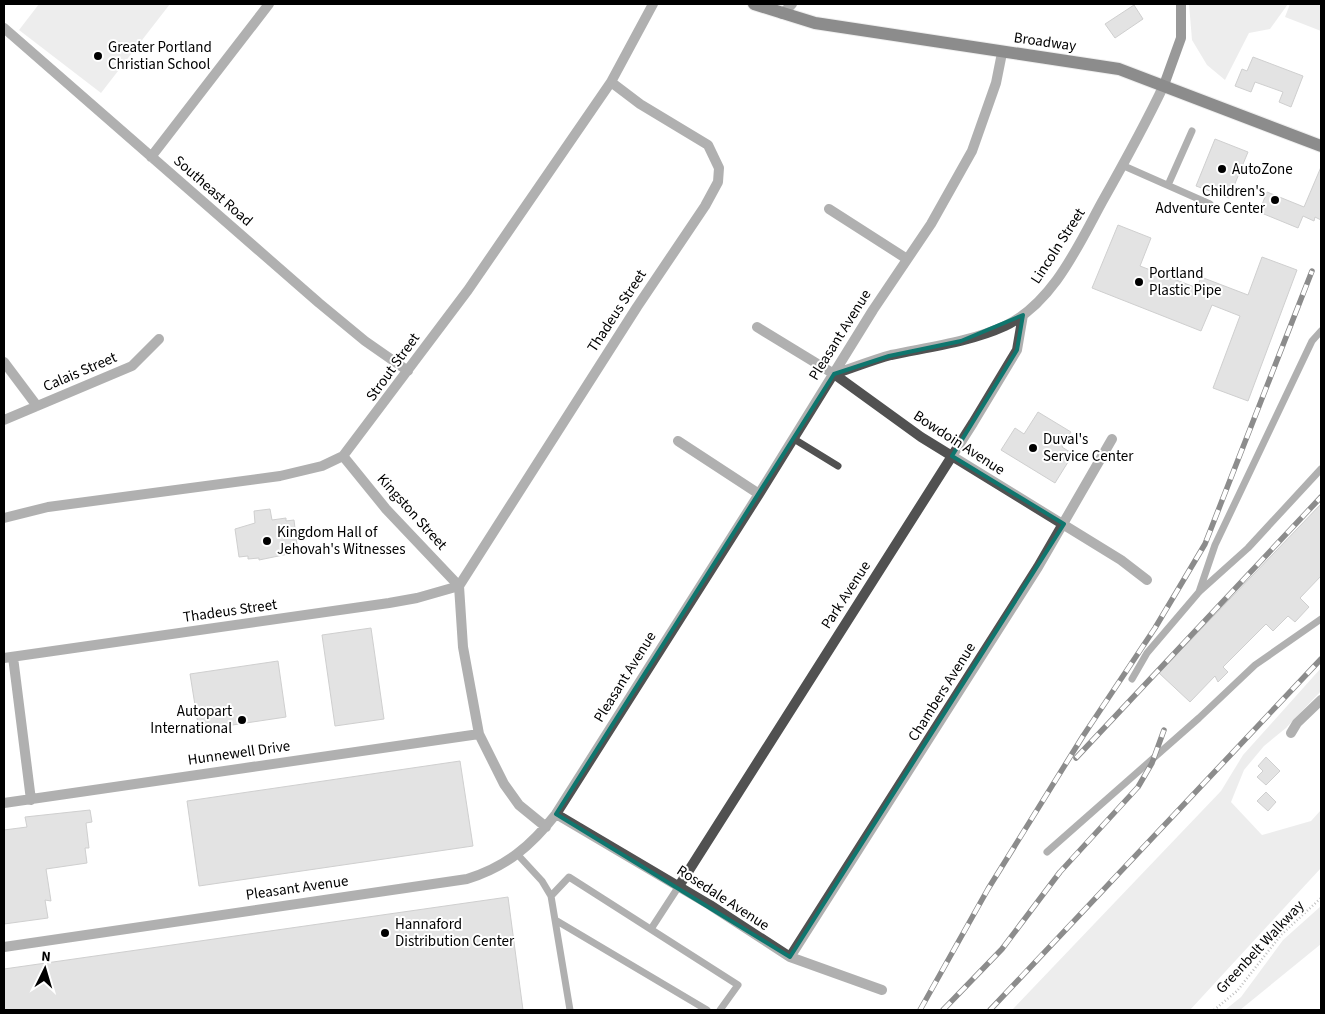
<svg xmlns="http://www.w3.org/2000/svg" width="1325" height="1014" font-family="'Source Sans 3',sans-serif">
	<style>
		.green { fill: #d8d8d8 }
		.building { fill: #c0c0c0; stroke: #959595 }
		.lines { fill: none; stroke-linecap: round; stroke-linejoin: round }
		.primary-casing { stroke: #dbdbdb; stroke-width: 14 }
		.path { stroke: #737373; stroke-width: 2.5; stroke-dasharray: 1 2.5; stroke-linecap: butt }
		.service { stroke: #515151; stroke-width: 7 }
		.minor { stroke: #515151; stroke-width: 10 }
		.secondary { stroke: #1e1e1e; stroke-width: 10 }
		.primary { stroke: #000; stroke-width: 12 }
		.rail-casing { stroke: #000; stroke-width: 5.5 }
		.rail { stroke: #fff; stroke-width: 4; stroke-dasharray: 11; stroke-linecap: butt }
		.marked { fill: none; stroke: #0f766e; stroke-width: 4; stroke-linejoin: round }
		.poi-dot { fill: #000; stroke: #fff; stroke-width: 2 }
		.labels { text-anchor: middle; dominant-baseline: central; stroke-width: 4; stroke-linejoin: round; paint-order: stroke }
		.street-label { font-size: 15px; fill: #000; stroke: #fff }
		.poi-label { font-size: 15px; fill: #000; stroke: #fff; text-anchor: start }
	</style>
	<rect width="100%" height="100%" fill="#fff"/>
	<path class="green" d="M39,4H170L101,93L19,30Z
		M1189,4H1288L1270,29L1249,33L1225,80L1207,65L1192,40Z
		M1290,4H1321V31L1285,17Z
		M1321,668V691L1286,728L1264,746L1244,770L1231,802L1262,835L1311,821L1321,810V868L1190,1010H1012L1221,791L1243,755Z
		M1321,906V944L1240,1010H1225L1241,997L1283,940Z"/>
	<path class="building" d="M1134,5L1143,19L1115,38L1105,24Z
		M1253,57L1303,76L1291,107L1279,102L1283,92L1255,82L1251,92L1235,86L1242,69L1247,71Z
		M1215,139L1248,152L1229,198L1196,186Z
		M1321,167V220L1315,217L1314,221L1303,216L1298,228L1259,212L1267,192L1304,207Z
		M1118,225L1151,238L1140,266L1197,288L1201,277L1248,295L1262,257L1297,270L1248,401L1213,388L1240,316L1212,305L1201,331L1092,288Z
		M1038,412L1071,432L1062,447L1073,454L1055,483L1001,450L1015,428L1024,434Z
		M1321,504V576L1300,598L1309,607L1295,622L1288,616L1273,631L1266,624L1223,667L1228,672L1218,682L1215,676L1190,702L1159,673Z
		M270,509L272,520L286,518V521L294,520L298,552L259,560V558L248,559V556L239,557L235,529L255,523L254,511Z
		M371,628L384,719L335,726L322,635Z
		M278,661L286,717L199,730L190,674Z
		M1266,757L1280,771L1266,785L1257,777L1263,771L1258,766Z
		M460,761L473,846L199,886L187,801Z
		M1266,792L1276,802L1268,811L1257,801Z
		M90,810L92,822L86,823L89,848H85L87,863L46,869L51,901L45,900L48,918L4,924V830L27,827L25,817Z
		M508,897L523,1010H4V969Z"/>
	<g class="lines">
		<g class="primary-casing">
			<path id="primary" d="M754,4L815,23L1119,69L1321,146"/>
		</g>
		<path class="path" d="M1214,1010L1237,991L1281,935L1321,898"/>
		<path class="service" d="M1124,166L1210,204
			M1168,185L1192,131
			M794,439L838,466
			M1199,592L1215,545L1312,341L1321,331
			M1132,679L1147,653L1199,592L1248,548L1321,469
			M1047,852L1199,718L1255,665L1321,619
			M518,855L542,881L551,896L570,1010
			M551,896L569,877L738,985L720,1010
			M557,921L707,1010
			M651,929L679,886"/>
		<path class="minor" d="M782,14L792,4
			M4,28L319,303L365,341L408,371
			M151,157L269,4
			M829,209L907,259
			M757,327L834,374L921,437L1121,560L1147,580
			M4,362L37,406
			M834,374C853,368 872,360 891,355C929,347 970,342 1005,326C1053,303 1078,246 1102,202C1124,163 1145,125 1164,85
			M4,420L132,366L159,339
			M678,441L759,494
			M343,456L386,509L459,586L463,647L479,734L504,784L519,805L546,827
			M4,518L48,507L280,476L322,466L343,456L468,290L611,82L653,4
			M13,657L31,800
			M4,658L389,603L417,598L459,586L637,307L705,206L718,182L719,168L708,145L640,104L611,82
			M1291,733L1297,723L1321,700
			M4,803L479,734
			M556,814L710,905L790,957L882,990
			M679,886L973,423L1017,350L1023,315
			M4,947L467,879C506,867 531,846 556,814L759,494L873,310L931,224L972,151L996,83L1002,53
			M790,957L1038,567L1112,439"/>
		<path class="secondary" d="M1164,85L1181,38V4"/>
		<use href="#primary" class="primary"/>
		<g class="rail-casing">
			<path id="rail" d="M1076,758L1321,497
				M920,1010L988,889L1083,736L1155,628L1205,544L1312,271
				M943,1010L1002,949L1060,872L1138,787L1152,763L1164,730
				M990,1010L1321,659"/>
		</g>
		<use href="#rail" class="rail"/>
	</g>
	<path d="M0 0H1325V1014H0ZM1023,315L1017,350L952,456L1064,524L790,957L556,814L834,374L889,356L961,341Z" fill="#fff" fill-opacity=".55" fill-rule="evenodd"/>
	<path class="marked" d="M1023,315L1017,350L952,456L1064,524L790,957L556,814L834,374L889,356L961,341Z"/>
	<g class="poi-dot">
		<circle cx="98" cy="56" r="5"/>
		<circle cx="1222" cy="169" r="5"/>
		<circle cx="1275" cy="200" r="5"/>
		<circle cx="1139" cy="282" r="5"/>
		<circle cx="1033" cy="448" r="5"/>
		<circle cx="267" cy="541" r="5"/>
		<circle cx="242" cy="720" r="5"/>
		<circle cx="385" cy="933" r="5"/>
	</g>
	<g class="labels">
		<g class="street-label">
			<text transform="translate(1045 42) rotate(8)">Broadway</text>
			<text transform="translate(213 191) rotate(41)">Southeast Road</text>
			<text transform="translate(1058 246) rotate(-57)">Lincoln Street</text>
			<text transform="translate(617 311) rotate(-57)">Thadeus Street</text>
			<text transform="translate(840 335) rotate(-58)">Pleasant Avenue</text>
			<text transform="translate(393 367) rotate(-54)">Strout Street</text>
			<text transform="translate(80 372) rotate(-23)">Calais Street</text>
			<text transform="translate(959 443) rotate(33)">Bowdoin Avenue</text>
			<text transform="translate(412 512) rotate(48)">Kingston Street</text>
			<text transform="translate(846 595) rotate(-57)">Park Avenue</text>
			<text transform="translate(230 611) rotate(-8)">Thadeus Street</text>
			<text transform="translate(625 677) rotate(-58)">Pleasant Avenue</text>
			<text transform="translate(942 692) rotate(-58)">Chambers Avenue</text>
			<text transform="translate(239 753) rotate(-8)">Hunnewell Drive</text>
			<text transform="translate(297 888) rotate(-8)">Pleasant Avenue</text>
			<text transform="translate(723 898) rotate(33)">Rosedale Avenue</text>
			<text transform="translate(1260 947) rotate(-47)">Greenbelt Walkway</text>
		</g>
		<g class="poi-label">
			<text x="108" y="47">Greater Portland<tspan x="108" dy="17">Christian School</tspan></text>
			<text x="1232" y="169">AutoZone</text>
			<text x="1265" y="191" text-anchor="end">Children's<tspan x="1265" dy="17">Adventure Center</tspan></text>
			<text x="1149" y="273">Portland<tspan x="1149" dy="17">Plastic Pipe</tspan></text>
			<text x="1043" y="439">Duval's<tspan x="1043" dy="17">Service Center</tspan></text>
			<text x="277" y="532">Kingdom Hall of<tspan x="277" dy="17">Jehovah's Witnesses</tspan></text>
			<text x="232" y="711" text-anchor="end">Autopart<tspan x="232" dy="17">International</tspan></text>
			<text x="395" y="924">Hannaford<tspan x="395" dy="17">Distribution Center</tspan></text>
		</g>
	</g>
	<rect width="1325" height="1014" fill="none" stroke="#000000" stroke-width="10"/>
	<g transform="translate(45 969) rotate(5)" stroke="#ffffff" stroke-width="4" paint-order="stroke">
	<path d="M0-4L9 19L0 12L-9 19Z" fill="#000000"/>
	<text y="-8" font-size="14" font-weight="bold" text-anchor="middle" fill="#000000">N</text>
	</g>
</svg>
